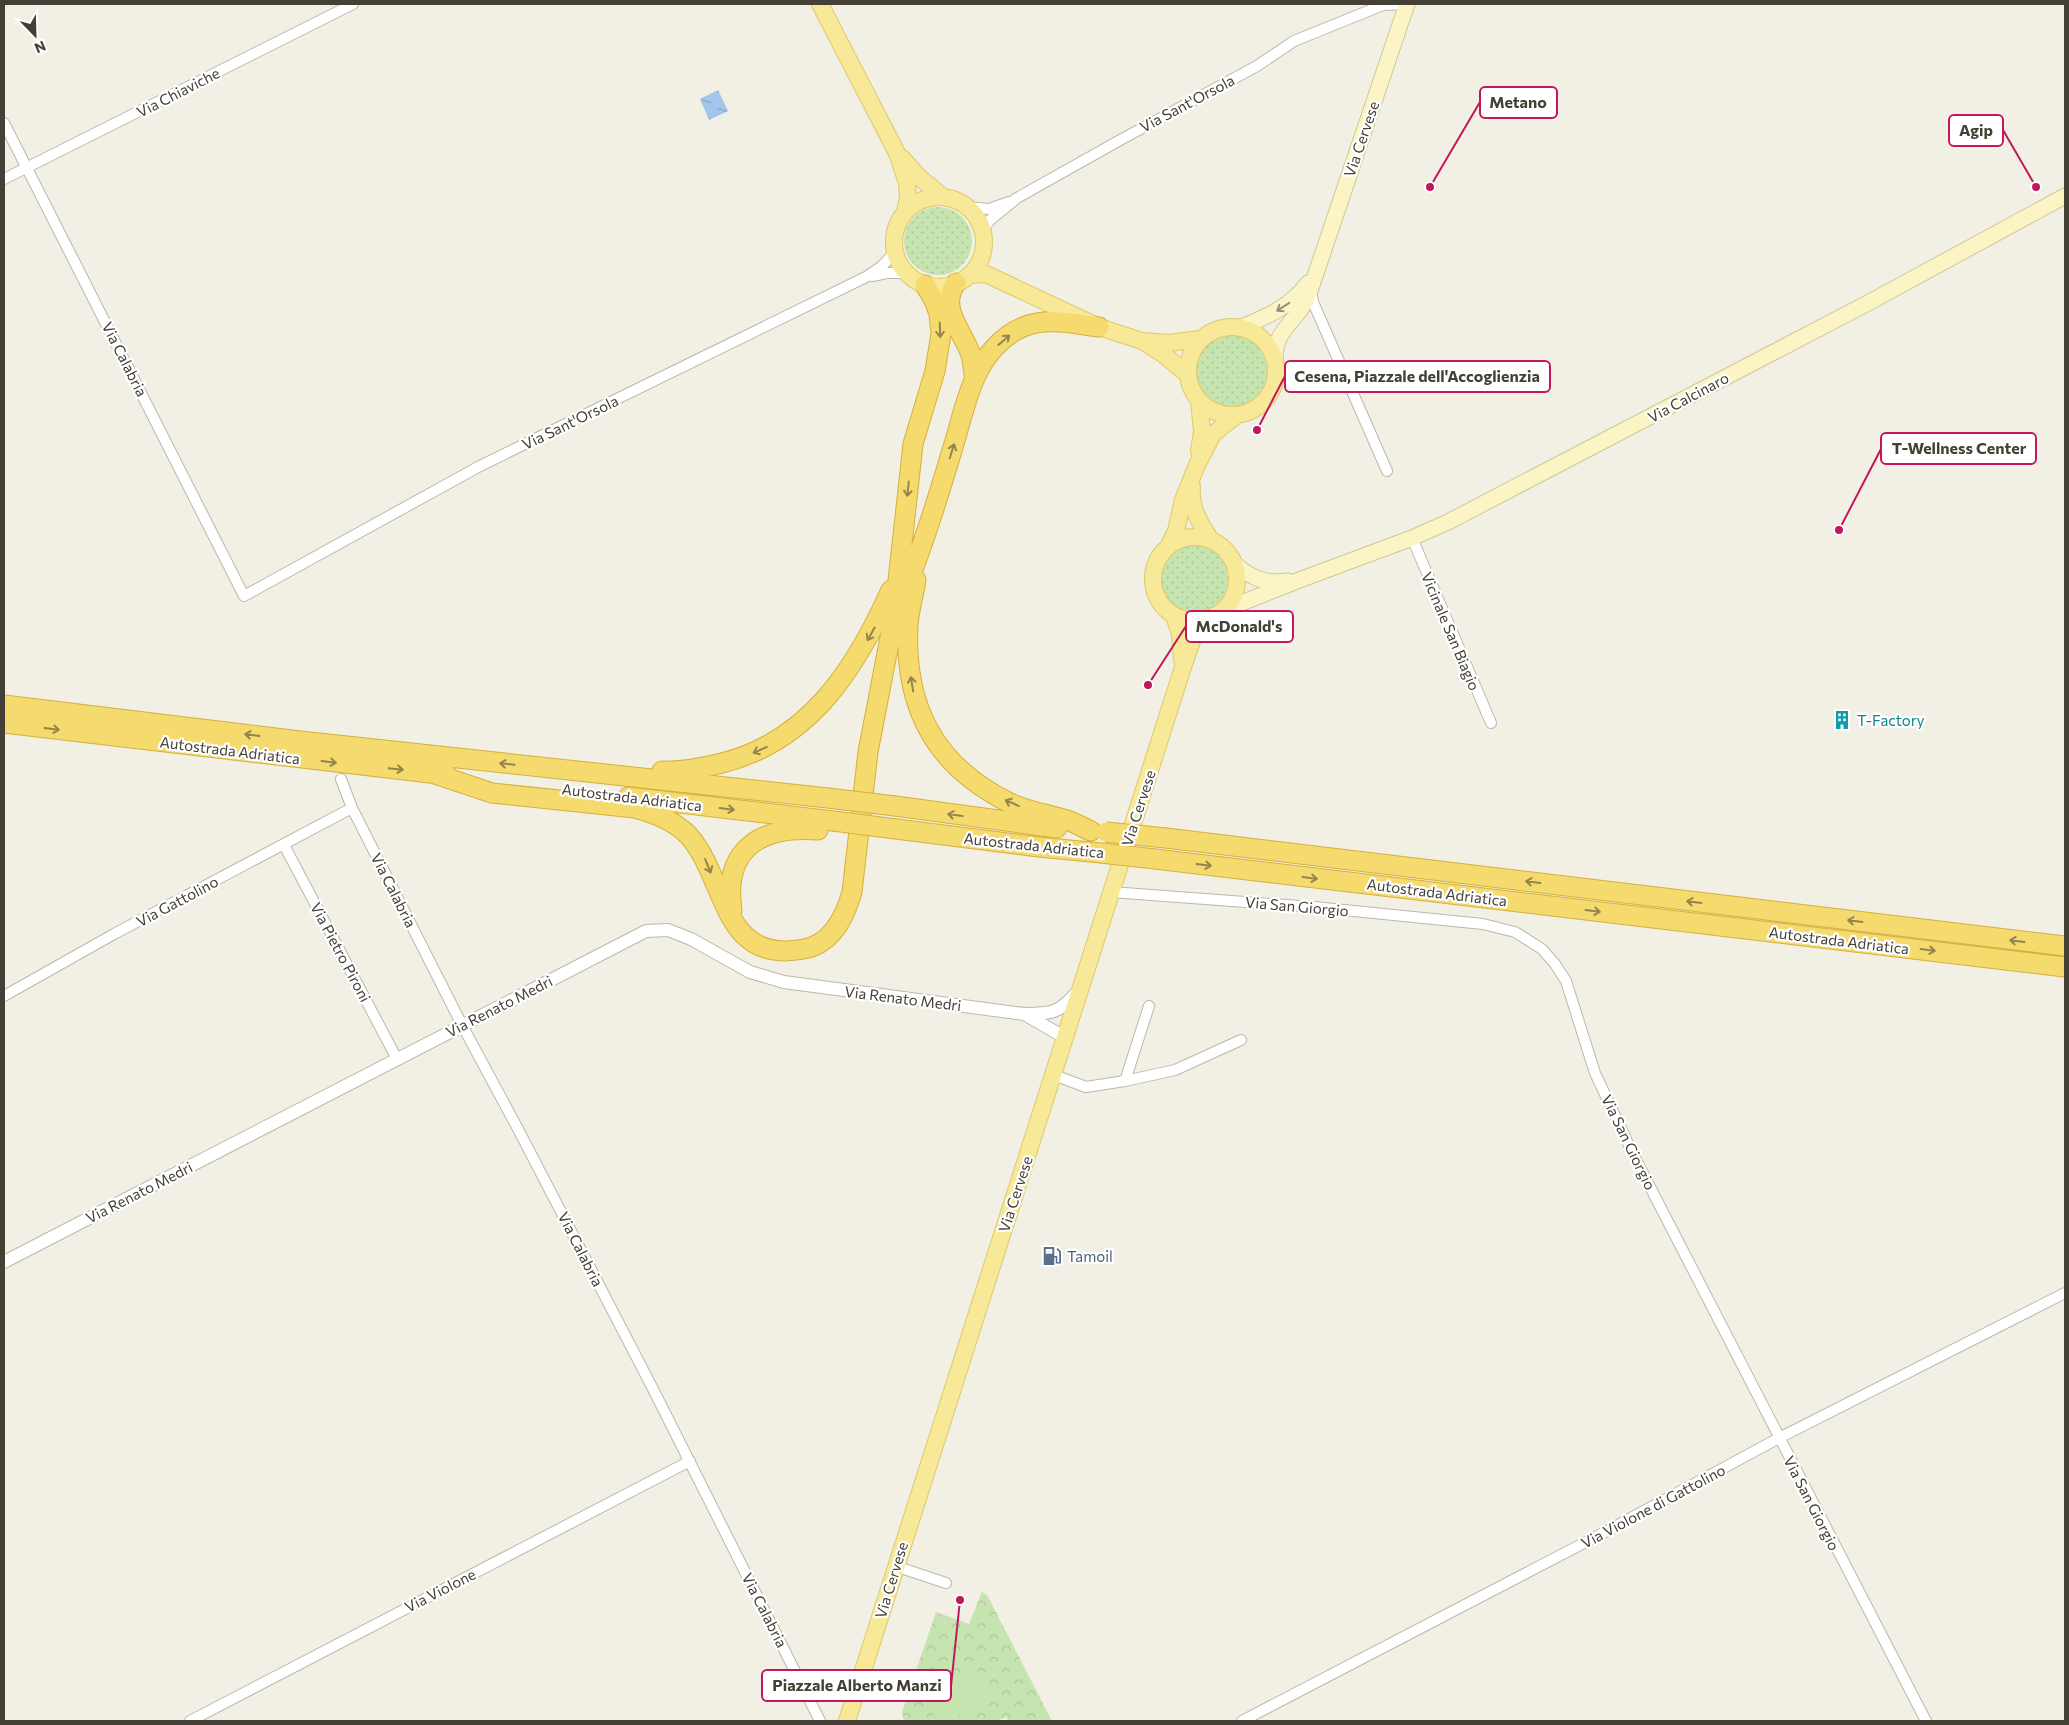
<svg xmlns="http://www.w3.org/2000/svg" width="2069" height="1725" font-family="Commissioner,sans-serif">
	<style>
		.grass { fill: url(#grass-dots) }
		.forest { fill: url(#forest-crowns) }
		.pitch { fill: #c6e4b0 }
		.water { fill: url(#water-ripples) }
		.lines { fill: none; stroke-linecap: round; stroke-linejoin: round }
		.minor-casing { stroke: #bcb8a9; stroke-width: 12 }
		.tertiary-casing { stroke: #bcb8a9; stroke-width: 14 }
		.secondary-casing { stroke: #cfc797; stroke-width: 17 }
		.primary-casing { stroke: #dcc969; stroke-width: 18 }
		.motorway-casing { stroke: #d4b03d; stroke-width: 21 }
		.minor { stroke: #fff; stroke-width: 10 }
		.tertiary { stroke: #fff; stroke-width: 12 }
		.secondary { stroke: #fbf5c6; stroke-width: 15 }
		.primary { stroke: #f8e998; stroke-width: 16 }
		.motorway { stroke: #f5da6d; stroke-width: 19 }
		.motorway-bridge-casing { stroke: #d4b03d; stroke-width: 21; stroke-linecap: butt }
		.motorway-bridge { stroke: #f5da6d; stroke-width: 19 }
		.oneway { stroke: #969176 }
		.oneway2 { stroke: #94854e }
		.labels { text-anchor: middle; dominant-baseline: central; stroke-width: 4.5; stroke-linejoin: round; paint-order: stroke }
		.street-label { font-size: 15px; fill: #444035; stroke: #fff }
		.culture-label { font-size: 15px; fill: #0d838f; stroke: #fff; text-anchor: start }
		.service-label { font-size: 15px; fill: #4e5e75; stroke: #fff; text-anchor: start }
		.leader { fill: none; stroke: #c2185b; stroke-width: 2 }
		.callout-dot { fill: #c2185b; stroke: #fff; stroke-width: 2 }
		.callout { fill: #fff; stroke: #c2185b; stroke-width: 2 }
		.callout-label { font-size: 16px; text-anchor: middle; font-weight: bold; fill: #444035 }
	</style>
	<defs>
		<pattern id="grass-dots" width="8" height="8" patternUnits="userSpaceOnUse" patternTransform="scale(1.25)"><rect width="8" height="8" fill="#c6e4b0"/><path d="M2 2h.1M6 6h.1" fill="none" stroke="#abc598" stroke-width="1.8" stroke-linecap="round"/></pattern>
		<pattern id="forest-crowns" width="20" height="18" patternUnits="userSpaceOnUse" patternTransform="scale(1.25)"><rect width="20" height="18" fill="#c6e4b0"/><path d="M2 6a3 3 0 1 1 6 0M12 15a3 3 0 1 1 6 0" fill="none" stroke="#abc598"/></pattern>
		<pattern id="water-ripples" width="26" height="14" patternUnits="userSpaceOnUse" patternTransform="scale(1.25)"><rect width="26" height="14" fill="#a4c5eb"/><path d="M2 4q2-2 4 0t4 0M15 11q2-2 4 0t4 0" fill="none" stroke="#87a1bf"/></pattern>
	</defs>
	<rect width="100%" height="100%" fill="#f2efe5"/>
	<path class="grass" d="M904 241a34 34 0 1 1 68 0a34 34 0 1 1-68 0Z
		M1193 371a37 37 0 1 1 74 0a37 37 0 1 1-74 0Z
		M1160 579a34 34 0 1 1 68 0a34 34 0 1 1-68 0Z"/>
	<path class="forest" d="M982,1592L987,1595L1052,1721H1008L1006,1717L996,1721H904L902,1712L936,1612L969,1624Z"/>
	<path class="pitch" d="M977,1670L991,1702L947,1721H936L924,1693Z"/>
	<path class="water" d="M718,90L728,111L709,120L700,99Z"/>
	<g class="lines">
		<g class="minor-casing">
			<path id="minor" d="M4,123L244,596L480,466L866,277L882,266L895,252
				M4,179L353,4
				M967,207L989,209L1009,202
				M982,231L990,220L1017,198L1122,139L1257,66L1294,41L1383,5L1406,4
				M872,276L887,273H906
				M1311,290L1313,302L1387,471
				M1412,538L1491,723
				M341,779L352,808L462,1025L518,1129L652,1387L820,1721
				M284,845L397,1059
				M1111,892L1314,907L1483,924L1515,932L1542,949L1555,964L1566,981L1595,1073L1633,1154L1926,1721
				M4,996L114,934L352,808
				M1054,1072L1059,1077L1086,1087L1125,1081L1175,1070L1241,1040
				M1125,1081L1149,1006
				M895,1566L946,1583
				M190,1721L690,1461
				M1242,1721L1605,1532L1779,1438L2065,1293"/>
		</g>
		<g class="tertiary-casing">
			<path id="tertiary" d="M1026,1015L1064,1037
				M4,1262L646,931L668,930L691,939L750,972L784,982L1024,1014C1051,1014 1060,1013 1077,992"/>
		</g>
		<g class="secondary-casing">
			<path id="secondary" d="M1242,327C1268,316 1290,307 1308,283
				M1275,359C1275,337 1285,329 1298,313C1304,306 1308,297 1311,288L1407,4
				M1235,564C1252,579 1266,584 1288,581
				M1224,610L1302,579L1412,538L1448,522L1868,303L2065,196"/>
		</g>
		<g class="primary-casing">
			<path id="primary" d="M820,4L897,153L907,183L908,198L905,212
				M902,158L919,177L943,197
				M894 242a45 45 0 1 1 90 0a45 45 0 1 1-90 0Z
				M969,275L986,274L1099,327L1142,341L1168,343L1200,339
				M1188 371a44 44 0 1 1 88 0a44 44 0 1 1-88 0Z
				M1144,342L1164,355L1187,374
				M1199,401L1202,431L1199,451
				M1192,487C1190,507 1200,524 1211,540
				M1153 579a42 42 0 1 1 84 0a42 42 0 1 1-84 0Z
				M1169,545L1176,531L1183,500L1197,465L1213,434L1237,415
				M1174,616L1180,634L1182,660
				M847,1721L1183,667L1193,638L1207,620"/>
		</g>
		<g class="motorway-casing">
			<path id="motorway" d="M956,283C938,308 963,331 971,355C973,362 973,371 975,378
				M916,580C914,594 909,610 908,625C904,706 934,765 1008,802C1028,812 1049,814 1070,821C1077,824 1084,828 1091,831
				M903,595C923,547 938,498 953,447C960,425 965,400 975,378C984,357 1001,336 1023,327C1047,317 1074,324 1099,327
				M4,705L300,741L828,798
				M4,723L447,775
				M662,771C682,772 702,768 722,763C810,741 856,668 891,590
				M435,774L492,793L635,808C654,813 675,821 689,836C728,881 721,965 804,949C832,944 845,917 852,892L868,752L894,617L913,444L935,371L941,334L939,314L934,300L925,285
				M628,797L833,821
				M895,806L1057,828
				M896,829L1039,847L1101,853
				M1166,838L2065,946
				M1155,859L2065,967
				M732,910C723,848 761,826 818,830"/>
		</g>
		<use href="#minor" class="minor"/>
		<use href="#tertiary" class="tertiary"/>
		<use href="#secondary" class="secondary"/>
		<use href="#primary" class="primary"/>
		<use href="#motorway" class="motorway"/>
		<g class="motorway-bridge-casing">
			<path id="motorway-bridge" d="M828,798L895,806
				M833,821L896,829
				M1106,832L1166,838
				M1101,853L1155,859"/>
		</g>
		<use href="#motorway-bridge" class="motorway-bridge"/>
	</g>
	<defs><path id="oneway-shaft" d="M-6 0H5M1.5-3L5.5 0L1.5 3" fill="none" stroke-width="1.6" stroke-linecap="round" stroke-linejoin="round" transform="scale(1.25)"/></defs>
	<use class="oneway" href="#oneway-shaft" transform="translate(1283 307) rotate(147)"/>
	<g class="oneway2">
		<use href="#oneway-shaft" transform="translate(940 330) rotate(88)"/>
		<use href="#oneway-shaft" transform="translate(1004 340) rotate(-41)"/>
		<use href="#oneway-shaft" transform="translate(952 451) rotate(-73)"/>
		<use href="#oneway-shaft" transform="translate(908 489) rotate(96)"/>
		<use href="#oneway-shaft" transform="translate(871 634) rotate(119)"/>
		<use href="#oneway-shaft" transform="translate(912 684) rotate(-99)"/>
		<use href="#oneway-shaft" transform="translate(52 729) rotate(7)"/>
		<use href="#oneway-shaft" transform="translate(252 735) rotate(-173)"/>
		<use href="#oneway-shaft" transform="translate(760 750) rotate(156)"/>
		<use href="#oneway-shaft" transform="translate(329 762) rotate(7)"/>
		<use href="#oneway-shaft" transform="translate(507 764) rotate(-174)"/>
		<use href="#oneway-shaft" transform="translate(396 769) rotate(6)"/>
		<use href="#oneway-shaft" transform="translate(1012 803) rotate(-156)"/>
		<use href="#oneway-shaft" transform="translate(727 809) rotate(7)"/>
		<use href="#oneway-shaft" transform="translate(955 815) rotate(-172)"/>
		<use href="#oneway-shaft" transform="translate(1204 865) rotate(7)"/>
		<use href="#oneway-shaft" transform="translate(708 866) rotate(68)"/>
		<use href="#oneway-shaft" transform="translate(1310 878) rotate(7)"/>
		<use href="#oneway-shaft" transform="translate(1533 882) rotate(-173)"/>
		<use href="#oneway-shaft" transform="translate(1694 902) rotate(-173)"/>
		<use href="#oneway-shaft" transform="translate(1593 911) rotate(7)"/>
		<use href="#oneway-shaft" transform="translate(1855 921) rotate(-173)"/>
		<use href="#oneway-shaft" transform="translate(2017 941) rotate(-173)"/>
		<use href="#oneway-shaft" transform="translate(1928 950) rotate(7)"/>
	</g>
	<defs>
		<g id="building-bare" transform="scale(1.5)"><path d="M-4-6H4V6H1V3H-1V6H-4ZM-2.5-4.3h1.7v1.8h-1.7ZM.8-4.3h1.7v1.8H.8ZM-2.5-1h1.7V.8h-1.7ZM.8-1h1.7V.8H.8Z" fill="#0f9aa8" stroke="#fff" stroke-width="2.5" paint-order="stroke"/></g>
		<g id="fuel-bare" transform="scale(1.5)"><path d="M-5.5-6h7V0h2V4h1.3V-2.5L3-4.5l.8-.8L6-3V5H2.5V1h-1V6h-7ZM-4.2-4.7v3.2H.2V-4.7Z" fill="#5c6f8a" stroke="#fff" stroke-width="2.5" paint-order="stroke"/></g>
	</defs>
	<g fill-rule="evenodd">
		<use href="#building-bare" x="1842" y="720"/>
		<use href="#fuel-bare" x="1052" y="1256"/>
	</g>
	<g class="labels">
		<g class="street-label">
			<text transform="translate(178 92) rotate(-27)">Via Chiaviche</text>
			<text transform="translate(1187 103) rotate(-28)">Via Sant'Orsola</text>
			<text transform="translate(1361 139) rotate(-71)">Via Cervese</text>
			<text transform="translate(125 359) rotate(63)">Via Calabria</text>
			<text transform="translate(1688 397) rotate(-28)">Via Calcinaro</text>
			<text transform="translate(570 422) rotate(-26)">Via Sant'Orsola</text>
			<text transform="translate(1451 631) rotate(67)">Vicinale San Biagio</text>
			<text transform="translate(230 750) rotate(7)">Autostrada Adriatica</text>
			<text transform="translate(632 797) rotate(7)">Autostrada Adriatica</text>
			<text transform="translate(1138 808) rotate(-72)">Via Cervese</text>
			<text transform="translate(1034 845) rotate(6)">Autostrada Adriatica</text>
			<text transform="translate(394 890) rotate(63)">Via Calabria</text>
			<text transform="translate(1437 892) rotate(7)">Autostrada Adriatica</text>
			<text transform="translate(177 901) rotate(-28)">Via Gattolino</text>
			<text transform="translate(1297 906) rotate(5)">Via San Giorgio</text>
			<text transform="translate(1839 940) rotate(7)">Autostrada Adriatica</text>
			<text transform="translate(341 952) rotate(62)">Via Pietro Pironi</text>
			<text transform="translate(903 998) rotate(7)">Via Renato Medri</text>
			<text transform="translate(499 1006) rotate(-27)">Via Renato Medri</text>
			<text transform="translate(1629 1142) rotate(64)">Via San Giorgio</text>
			<text transform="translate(139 1192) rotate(-27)">Via Renato Medri</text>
			<text transform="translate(1015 1194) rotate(-72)">Via Cervese</text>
			<text transform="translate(581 1249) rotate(63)">Via Calabria</text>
			<text transform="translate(1812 1503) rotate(63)">Via San Giorgio</text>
			<text transform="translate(1653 1506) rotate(-28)">Via Violone di Gattolino</text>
			<text transform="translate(891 1580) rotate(-73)">Via Cervese</text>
			<text transform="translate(440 1590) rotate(-27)">Via Violone</text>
			<text transform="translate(765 1610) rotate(63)">Via Calabria</text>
		</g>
		<g class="culture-label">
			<text x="1857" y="720">T-Factory</text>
		</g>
		<g class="service-label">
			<text x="1067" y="1256">Tamoil</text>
		</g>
	</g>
	<path class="leader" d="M1430 187L1480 102M2036 187L2003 130M1257 430L1285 376M1839 530L1881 449M1148 685L1186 626M960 1600L951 1686"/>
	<g class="callout-dot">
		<circle cx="1430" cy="187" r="5"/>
		<circle cx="2036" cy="187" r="5"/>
		<circle cx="1257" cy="430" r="5"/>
		<circle cx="1839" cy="530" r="5"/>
		<circle cx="1148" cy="685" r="5"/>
		<circle cx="960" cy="1600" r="5"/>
	</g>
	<g class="callout">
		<rect x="1480" y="87" width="77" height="31" rx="5"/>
		<rect x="1949" y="115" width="54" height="31" rx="5"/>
		<rect x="1285" y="361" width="265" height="31" rx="5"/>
		<rect x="1881" y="433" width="155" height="31" rx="5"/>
		<rect x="1186" y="611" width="107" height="31" rx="5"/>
		<rect x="762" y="1670" width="189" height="31" rx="5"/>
	</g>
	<g class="callout-label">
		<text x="1518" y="108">Metano</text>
		<text x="1976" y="136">Agip</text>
		<text x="1417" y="382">Cesena, Piazzale dell'Accoglienzia</text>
		<text x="1959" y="454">T-Wellness Center</text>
		<text x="1239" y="632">McDonald's</text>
		<text x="857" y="1691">Piazzale Alberto Manzi</text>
	</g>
	<rect width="2069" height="1725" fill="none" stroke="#444035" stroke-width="10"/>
	<g transform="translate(35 35) rotate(157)" stroke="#ffffff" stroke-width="4" paint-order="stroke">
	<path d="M0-4L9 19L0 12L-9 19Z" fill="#444035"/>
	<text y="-8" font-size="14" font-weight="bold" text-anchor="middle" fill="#444035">N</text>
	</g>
</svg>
